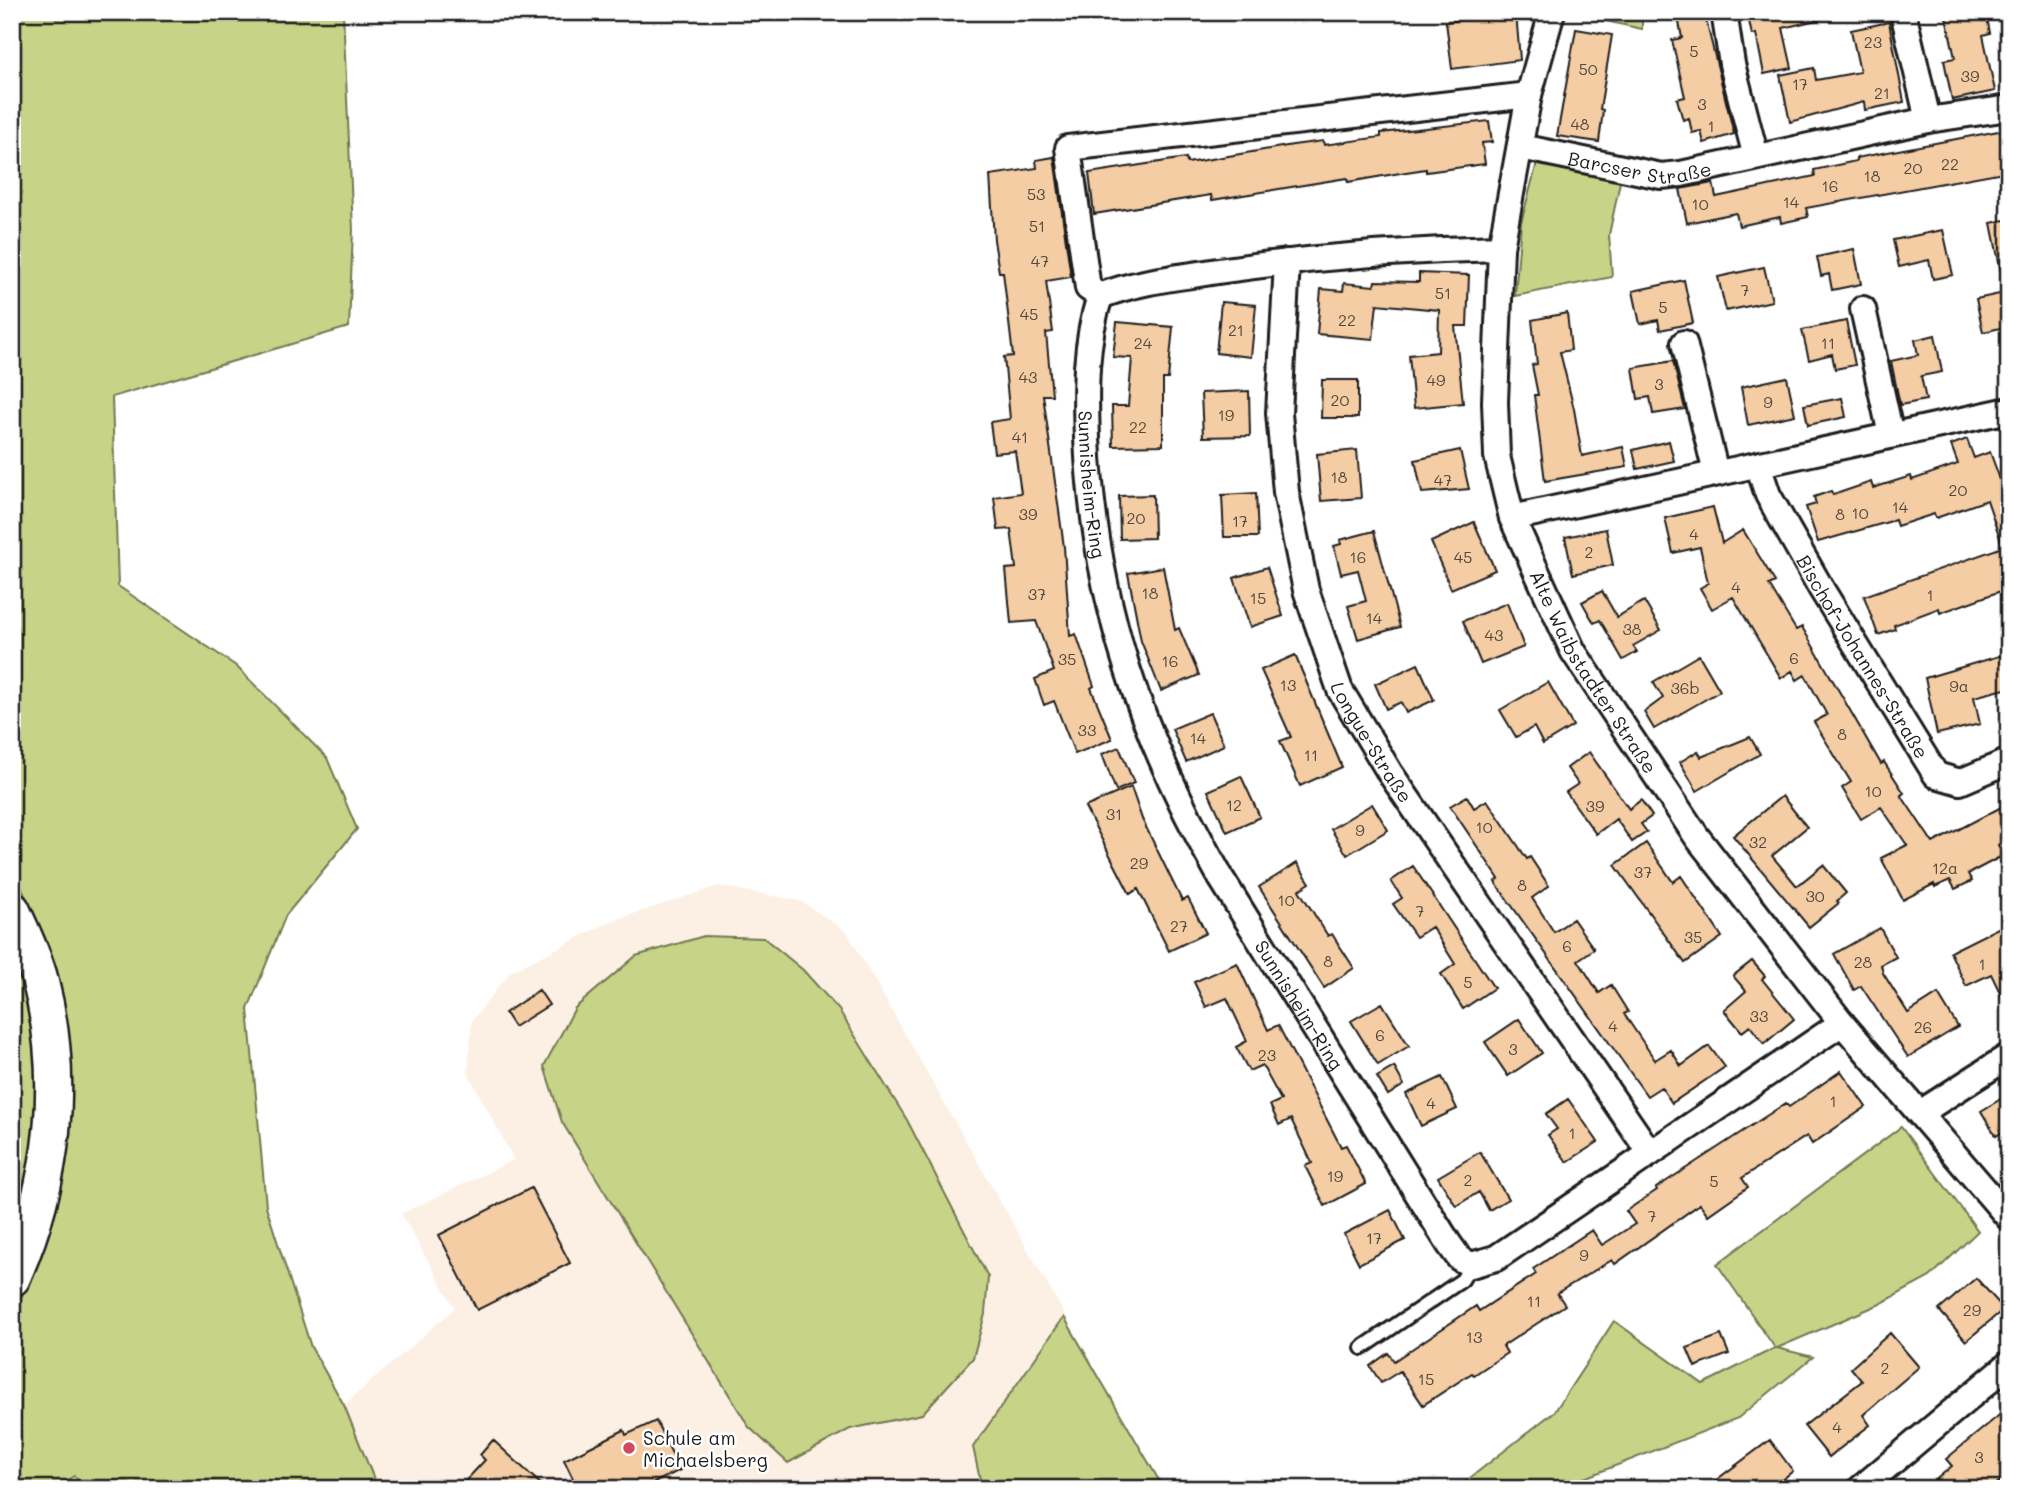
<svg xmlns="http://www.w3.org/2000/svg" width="2021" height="1501" font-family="Mali,sans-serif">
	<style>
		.built { fill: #fcf0e4 }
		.green { fill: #c7d488; stroke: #727852; stroke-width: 2 }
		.building { fill: #f5cda4; stroke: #1c1c1c; stroke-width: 2 }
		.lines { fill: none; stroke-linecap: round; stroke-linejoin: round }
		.service-casing { stroke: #1c1c1c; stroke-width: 18 }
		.minor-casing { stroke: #1c1c1c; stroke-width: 30 }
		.secondary-casing { stroke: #1c1c1c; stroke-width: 40 }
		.service { stroke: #fff; stroke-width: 12 }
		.minor { stroke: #fff; stroke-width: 24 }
		.secondary { stroke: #fff; stroke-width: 35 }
		.poi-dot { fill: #d1495b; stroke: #fff; stroke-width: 2.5 }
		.labels { text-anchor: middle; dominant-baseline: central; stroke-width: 5; stroke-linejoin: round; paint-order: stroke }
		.number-label { font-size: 16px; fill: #52483e }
		.street-label { font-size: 19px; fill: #1c1c1c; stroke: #fff }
		.poi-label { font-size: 19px; fill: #1c1c1c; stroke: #fff; text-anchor: start }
	</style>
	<rect width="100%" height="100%" fill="#fff"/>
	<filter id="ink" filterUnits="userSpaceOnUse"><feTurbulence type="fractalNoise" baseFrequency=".0143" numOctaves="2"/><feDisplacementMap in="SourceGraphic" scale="14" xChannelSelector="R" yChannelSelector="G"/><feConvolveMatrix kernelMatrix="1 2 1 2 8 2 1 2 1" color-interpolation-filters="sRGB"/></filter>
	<g filter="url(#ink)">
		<path class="built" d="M718,886L801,901L847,932L1164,1489H378L344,1405L455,1308L401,1214L514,1160L468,1073L472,1021L510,972L612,921Z"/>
		<path class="green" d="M12,12H343L353,230L349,327L112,397L118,586L236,666L327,758L357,829L286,915L248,1009L266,1206L311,1347L344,1405L378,1489H88L74,1476L53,1489H12V1324L47,1226L68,1068L65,1009L47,945L12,866Z
			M1642,12V29L1569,13V12Z
			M1537,163L1621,177L1609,235L1612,277L1515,296L1521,223Z
			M704,936L764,938L803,970L839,1010L907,1120L988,1277L985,1314L973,1358L922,1414L850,1429L788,1463L749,1427L562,1122L544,1066L575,1008L636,956Z
			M12,943C20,971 29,999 35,1027C50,1101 33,1174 12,1245Z
			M1901,1127L1978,1231L1930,1277L1880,1304L1777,1348L1813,1357L1738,1418L1556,1489H1456L1555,1411L1614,1321L1703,1384L1775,1348L1717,1264Z
			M1064,1317L1164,1489H982L973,1447Z"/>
		<path class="building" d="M1677,12H1704L1734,134L1704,143L1701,131L1692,133L1689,118L1683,120L1677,99L1685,97L1672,40L1682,38Z
			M1747,12H1821V19L1783,28L1792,68L1764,74L1756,34L1752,35Z
			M1945,12H1986L1990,33L1983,35L1995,91L1952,100L1944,60L1955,58Z
			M1516,13L1520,60L1452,69L1446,22Z
			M1889,22L1904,102L1865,110L1864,102L1790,122L1780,75L1814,68L1816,80L1860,72L1851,30Z
			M1576,29L1612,35L1600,109L1603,110L1599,142L1557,136Z
			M1489,121L1492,142L1482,143L1485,164L1426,172V169L1406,172L1348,182L1347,178L1212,200L1211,195L1094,214L1089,173L1186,158L1187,163L1293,145L1323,141L1324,145L1381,137V133Z
			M2009,129V171L1806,208L1808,217L1781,223L1780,217L1739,226L1736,213L1687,223L1680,189L1713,183L1716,197L1815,176L1814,170L1856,161V158Z
			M1054,157L1071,277L1046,281L1053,332L1046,333L1052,395H1043L1064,547L1070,636L1076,634L1094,686L1091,688L1112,739L1075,754L1054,701L1044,705L1035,679L1054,671L1036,621L1011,623L1006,569L1016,568L1011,529L998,530L994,497L1021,493L1015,451L994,453L990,422L1010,419L1004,357L1013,356L1003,272H999L994,240L990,175L1037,168L1036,160Z
			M2009,219V271L2001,272L1991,223Z
			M1943,230L1953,275L1933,279L1929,260L1899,267L1893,240Z
			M1854,249L1861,284L1832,290L1829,274L1821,276L1817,257Z
			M1764,267L1772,301L1726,311L1718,277Z
			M1419,273L1469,275L1467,326H1455L1463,403L1414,408L1409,355L1438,352L1439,310L1377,304L1373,339L1317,334L1321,289L1343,291L1344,283L1374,286L1375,281L1419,282Z
			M1684,280L1693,323L1660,330L1658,320L1640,324L1633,291Z
			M2009,292V326L1983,332L1976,299Z
			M1221,302L1256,305L1251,357L1216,353Z
			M1567,313L1571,350L1560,352L1574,409L1582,456L1623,447L1627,467L1545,481L1534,395H1538L1532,365L1537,364L1532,320Z
			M1846,321L1855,365L1835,369L1832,354L1809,360L1802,330Z
			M1117,322L1173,327L1168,379H1163V445L1113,446L1112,406H1128L1132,358L1113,357Z
			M1935,335L1942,372L1921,376L1926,400L1900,405L1891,361L1918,355L1915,340Z
			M1673,361L1685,409L1653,414L1650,397L1638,399L1633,368Z
			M1787,377L1795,415L1748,425L1741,387Z
			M1322,380H1358V418H1321Z
			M1249,391L1250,436L1203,437L1201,393Z
			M1842,398L1846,417L1808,425L1804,405Z
			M1967,439L1974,458L1990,452L2009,504V588L1940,613L1939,608L1894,625L1895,629L1878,635L1864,596L2003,547L1987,500L1936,518L1934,514L1897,526L1895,520L1818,542L1806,507L1816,504L1814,497L1831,491L1833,495L1871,482L1873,488L1911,476L1912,480L1958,464L1951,445Z
			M1669,441L1674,461L1637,469L1633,450Z
			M1357,450L1361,498L1321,501L1317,454Z
			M1460,450L1469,489L1422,493L1415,460Z
			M1256,493L1258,537H1224L1222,495Z
			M1153,495L1154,538L1120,539L1119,496Z
			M1713,507L1722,543L1743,530L1775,582L1769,585L1796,630L1802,627L1881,764L1884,762L1904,793L1901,795L1933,843L2009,803V839L1998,845L2004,855L1968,874L1972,881L1955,889L1950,880L1935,887L1934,884L1903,900L1881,858L1907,845L1881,807L1861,819L1842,788L1851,782L1814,722L1827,715L1805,675L1797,680L1792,671L1781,678L1733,597L1712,609L1700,588L1708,583L1700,547L1673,553L1665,518Z
			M1474,522L1495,570L1451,589L1431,542Z
			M1606,529L1613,565L1573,574L1565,537Z
			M1374,531L1400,627L1358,639L1348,606L1366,601L1358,570L1341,574L1334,546L1341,544L1340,540Z
			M1163,567L1175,630L1179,628L1199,675L1161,691L1141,641L1128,573Z
			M1267,567L1283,616L1250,627L1234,578Z
			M1602,591L1617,617L1644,601L1661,630L1633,646L1637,652L1623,660L1600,620L1594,623L1582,602Z
			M1507,603L1524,647L1481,664L1463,621Z
			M2009,653V688L1974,697L1980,724L1937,734L1925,678Z
			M1295,655L1342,767L1300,786L1280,741L1291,737L1261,670Z
			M1699,655L1720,691L1654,729L1644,712L1663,698L1653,682Z
			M1418,664L1434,700L1406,713L1401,702L1386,709L1375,684Z
			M1548,682L1573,726L1543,744L1534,727L1516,737L1500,710Z
			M1210,713L1224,745L1186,762L1172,729Z
			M1750,737L1760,754L1697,791L1680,762L1698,751L1701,757Z
			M1119,747L1134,783L1116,791L1102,754Z
			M1589,752L1629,809L1641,800L1652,816L1641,824L1647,832L1632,842L1616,819L1596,834L1566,792L1578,784L1567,768Z
			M1241,776L1260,817L1227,832L1208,791Z
			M1131,787L1142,819L1182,901L1188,898L1206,933L1169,951L1138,889L1130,894L1085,807Z
			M1467,796L1474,808L1487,800L1527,859L1530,857L1549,886L1532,898L1554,932L1573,919L1594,949L1578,960L1599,993L1611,985L1628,1012L1624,1014L1655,1060L1671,1050L1681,1066L1709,1046L1725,1067L1672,1103L1661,1087L1647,1096L1495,882L1499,879L1450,806Z
			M1782,796L1807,827L1772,856L1797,886L1823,865L1846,893L1837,901L1839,903L1809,927L1733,836Z
			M1372,804L1388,830L1347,855L1331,829Z
			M1646,843L1673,882L1681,876L1722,937L1685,963L1615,865Z
			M1297,863L1310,883L1299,890L1328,936L1332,934L1354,968L1324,988L1259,887Z
			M1413,866L1494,988L1463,1009L1441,974L1455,964L1432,927L1416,937L1393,904L1402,898L1391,881Z
			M2000,927L2009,945V1011L1991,974L1966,986L1950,952Z
			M1880,928L1896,957L1881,965L1883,973L1908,1013L1938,994L1958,1027L1908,1057L1861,986L1854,990L1834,954Z
			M1752,961L1765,976L1762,979L1794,1019L1764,1044L1750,1026L1742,1032L1724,1010L1746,991L1733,976Z
			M1237,963L1268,1030L1278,1025L1341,1147L1346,1145L1366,1184L1325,1206L1305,1166L1312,1163L1291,1119L1279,1125L1270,1105L1281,1100L1262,1065L1249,1071L1236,1047L1247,1041L1227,998L1206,1007L1194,982Z
			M539,990L549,1005L514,1027L505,1013Z
			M1382,1003L1409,1046L1378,1065L1351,1021Z
			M1519,1019L1542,1053L1508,1076L1485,1042Z
			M1394,1067L1404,1085L1388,1095L1377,1077Z
			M1841,1071L1866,1107L1812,1144L1807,1136L1742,1178L1748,1187L1708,1215L1700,1204L1615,1264L1612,1260L1557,1293L1565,1305L1503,1346L1507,1353L1474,1375L1472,1373L1423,1405L1400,1371L1381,1383L1370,1366L1388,1353L1394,1361L1476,1306L1479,1311L1536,1274L1533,1269L1592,1230L1602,1245L1635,1224L1626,1211L1657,1190L1656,1188L1786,1103L1789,1107Z
			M1442,1077L1457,1109L1421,1126L1406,1094Z
			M2009,1094V1128L1996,1136L1981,1111Z
			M1568,1099L1598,1142L1567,1162L1548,1135L1557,1129L1546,1114Z
			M1480,1152L1508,1199L1489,1210L1479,1192L1456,1206L1438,1177Z
			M531,1188L570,1263L477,1310L439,1235Z
			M1390,1210L1405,1240L1359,1264L1344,1234Z
			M1976,1278L2004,1309L1966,1341L1939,1310Z
			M1890,1333L1919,1367L1863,1415L1870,1425L1829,1457L1804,1426L1862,1381L1851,1368Z
			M1721,1335L1729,1354L1695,1367L1687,1348Z
			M2009,1407V1474L1990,1489H1925L1952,1466L1946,1459Z
			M656,1421L680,1470L642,1489H578L564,1460L624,1430L626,1435Z
			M493,1440L546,1489H458L485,1460L480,1455Z
			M1770,1440L1793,1471L1770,1489H1704Z"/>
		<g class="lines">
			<g class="service-casing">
				<path id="service" d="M1362,1348L1462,1280L1471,1265"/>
			</g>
			<g class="minor-casing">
				<g id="minor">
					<path id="s1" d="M1552,12L1529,95L1501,248L1495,402L1497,456L1512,518L1573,651L1697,837L1842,1023L2009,1218"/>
					<path d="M1724,12L1732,64L1756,157"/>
					<path d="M1903,12L1928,120"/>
					<path id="s2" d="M1529,95L1068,148L1088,288L1100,296C1085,342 1085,390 1087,438C1094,600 1141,738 1221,878L1449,1244L1459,1258L1471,1265L1496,1258L1842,1023"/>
					<path id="s3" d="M1521,147L1661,176L1681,174L1928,120L2009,108"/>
					<path id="s4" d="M1287,262L1279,413L1286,492L1306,590L1340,690L1390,773L1650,1153"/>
					<path d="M1100,296C1141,280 1182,277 1225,270C1317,257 1408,250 1501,248"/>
					<path d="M1863,309L1891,435"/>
					<path d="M1684,343L1716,473"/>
					<path id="s5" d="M1758,465L1768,495L1822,590L1936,775L1960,782L2009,761"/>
					<path d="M1512,518L2009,410"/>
					<path d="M1920,1113L2009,1056"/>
					<path d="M1860,1489L2009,1364"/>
				</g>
			</g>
			<g class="secondary-casing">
				<path id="secondary" d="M12,910C22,933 34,956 40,980C66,1080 54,1184 12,1278"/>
			</g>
			<use href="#service" class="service"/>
			<use href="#minor" class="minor"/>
			<use href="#secondary" class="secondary"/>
		</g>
	</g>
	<circle class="poi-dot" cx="629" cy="1448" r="7"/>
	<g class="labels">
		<g class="number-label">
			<text x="1873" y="41">23</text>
			<text x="1694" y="50">5</text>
			<text x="1588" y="68">50</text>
			<text x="1970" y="75">39</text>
			<text x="1800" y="83">17</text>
			<text x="1882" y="92">21</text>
			<text x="1702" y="103">3</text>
			<text x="1580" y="123">48</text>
			<text x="1711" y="125">1</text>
			<text x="1950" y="163">22</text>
			<text x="1913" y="167">20</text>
			<text x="1872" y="175">18</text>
			<text x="1830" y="185">16</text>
			<text x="1036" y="193">53</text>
			<text x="1791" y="201">14</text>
			<text x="1700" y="203">10</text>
			<text x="1037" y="225">51</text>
			<text x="1040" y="260">47</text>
			<text x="1745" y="289">7</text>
			<text x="1443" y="292">51</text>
			<text x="1663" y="306">5</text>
			<text x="1029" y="313">45</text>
			<text x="1347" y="319">22</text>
			<text x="1236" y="329">21</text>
			<text x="1143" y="342">24</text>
			<text x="1828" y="342">11</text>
			<text x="1028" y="376">43</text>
			<text x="1436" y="379">49</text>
			<text x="1659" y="383">3</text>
			<text x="1340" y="399">20</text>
			<text x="1768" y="401">9</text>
			<text x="1226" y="414">19</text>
			<text x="1138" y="426">22</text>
			<text x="1020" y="436">41</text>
			<text x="1339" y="476">18</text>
			<text x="1443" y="479">47</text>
			<text x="1958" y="489">20</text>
			<text x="1900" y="506">14</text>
			<text x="1860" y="512">10</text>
			<text x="1028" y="513">39</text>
			<text x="1840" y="513">8</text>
			<text x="1136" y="517">20</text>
			<text x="1240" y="520">17</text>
			<text x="1694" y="533">4</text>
			<text x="1589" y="551">2</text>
			<text x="1358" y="556">16</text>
			<text x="1463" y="556">45</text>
			<text x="1736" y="586">4</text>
			<text x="1150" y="592">18</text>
			<text x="1037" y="593">37</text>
			<text x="1930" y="594">1</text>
			<text x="1258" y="597">15</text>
			<text x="1374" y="617">14</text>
			<text x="1632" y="628">38</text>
			<text x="1494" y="634">43</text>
			<text x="1794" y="657">6</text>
			<text x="1067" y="658">35</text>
			<text x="1170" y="660">16</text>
			<text x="1288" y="684">13</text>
			<text x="1959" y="685">9a</text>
			<text x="1685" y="687">36b</text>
			<text x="1087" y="729">33</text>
			<text x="1842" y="733">8</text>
			<text x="1198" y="737">14</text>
			<text x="1311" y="754">11</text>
			<text x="1873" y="790">10</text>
			<text x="1234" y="804">12</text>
			<text x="1595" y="805">39</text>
			<text x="1114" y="813">31</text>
			<text x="1484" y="826">10</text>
			<text x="1360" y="829">9</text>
			<text x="1758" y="841">32</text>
			<text x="1139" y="862">29</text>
			<text x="1945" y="867">12a</text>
			<text x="1643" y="871">37</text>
			<text x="1522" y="884">8</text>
			<text x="1815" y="895">30</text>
			<text x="1286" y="899">10</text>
			<text x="1420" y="910">7</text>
			<text x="1179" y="925">27</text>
			<text x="1693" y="936">35</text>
			<text x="1567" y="945">6</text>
			<text x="1328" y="960">8</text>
			<text x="1863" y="961">28</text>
			<text x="1982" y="963">1</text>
			<text x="1468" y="981">5</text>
			<text x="1759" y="1015">33</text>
			<text x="1613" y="1025">4</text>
			<text x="1923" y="1026">26</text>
			<text x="1380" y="1034">6</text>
			<text x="1513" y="1048">3</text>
			<text x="1267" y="1054">23</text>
			<text x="1833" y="1100">1</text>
			<text x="1431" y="1102">4</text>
			<text x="1572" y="1132">1</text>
			<text x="1335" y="1175">19</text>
			<text x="1468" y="1179">2</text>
			<text x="1714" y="1180">5</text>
			<text x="1652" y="1215">7</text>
			<text x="1374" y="1237">17</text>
			<text x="1584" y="1254">9</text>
			<text x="1534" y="1300">11</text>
			<text x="1972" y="1309">29</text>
			<text x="1474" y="1336">13</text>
			<text x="1885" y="1367">2</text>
			<text x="1426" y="1378">15</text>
			<text x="1837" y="1426">4</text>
			<text x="1979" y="1456">3</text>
		</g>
		<g class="street-label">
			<text stroke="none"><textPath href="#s3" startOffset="121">Barcser Straße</textPath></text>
			<text stroke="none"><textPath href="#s2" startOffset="810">Sunnisheim-Ring</textPath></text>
			<text stroke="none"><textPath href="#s5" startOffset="219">Bischof-Johannes-Straße</textPath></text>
			<text stroke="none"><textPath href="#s1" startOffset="688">Alte Waibstadter Straße</textPath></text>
			<text stroke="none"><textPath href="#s4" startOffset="497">Longue-Straße</textPath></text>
			<text stroke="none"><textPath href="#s2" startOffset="1377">Sunnisheim-Ring</textPath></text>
		</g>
		<g class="poi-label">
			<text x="643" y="1437">Schule am<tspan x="643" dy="22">Michaelsberg</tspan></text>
		</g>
	</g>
	<rect width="2021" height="1501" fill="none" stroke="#fff" stroke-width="42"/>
	<rect x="21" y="21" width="1979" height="1459" fill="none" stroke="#1c1c1c" stroke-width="2.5" filter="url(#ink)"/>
</svg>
